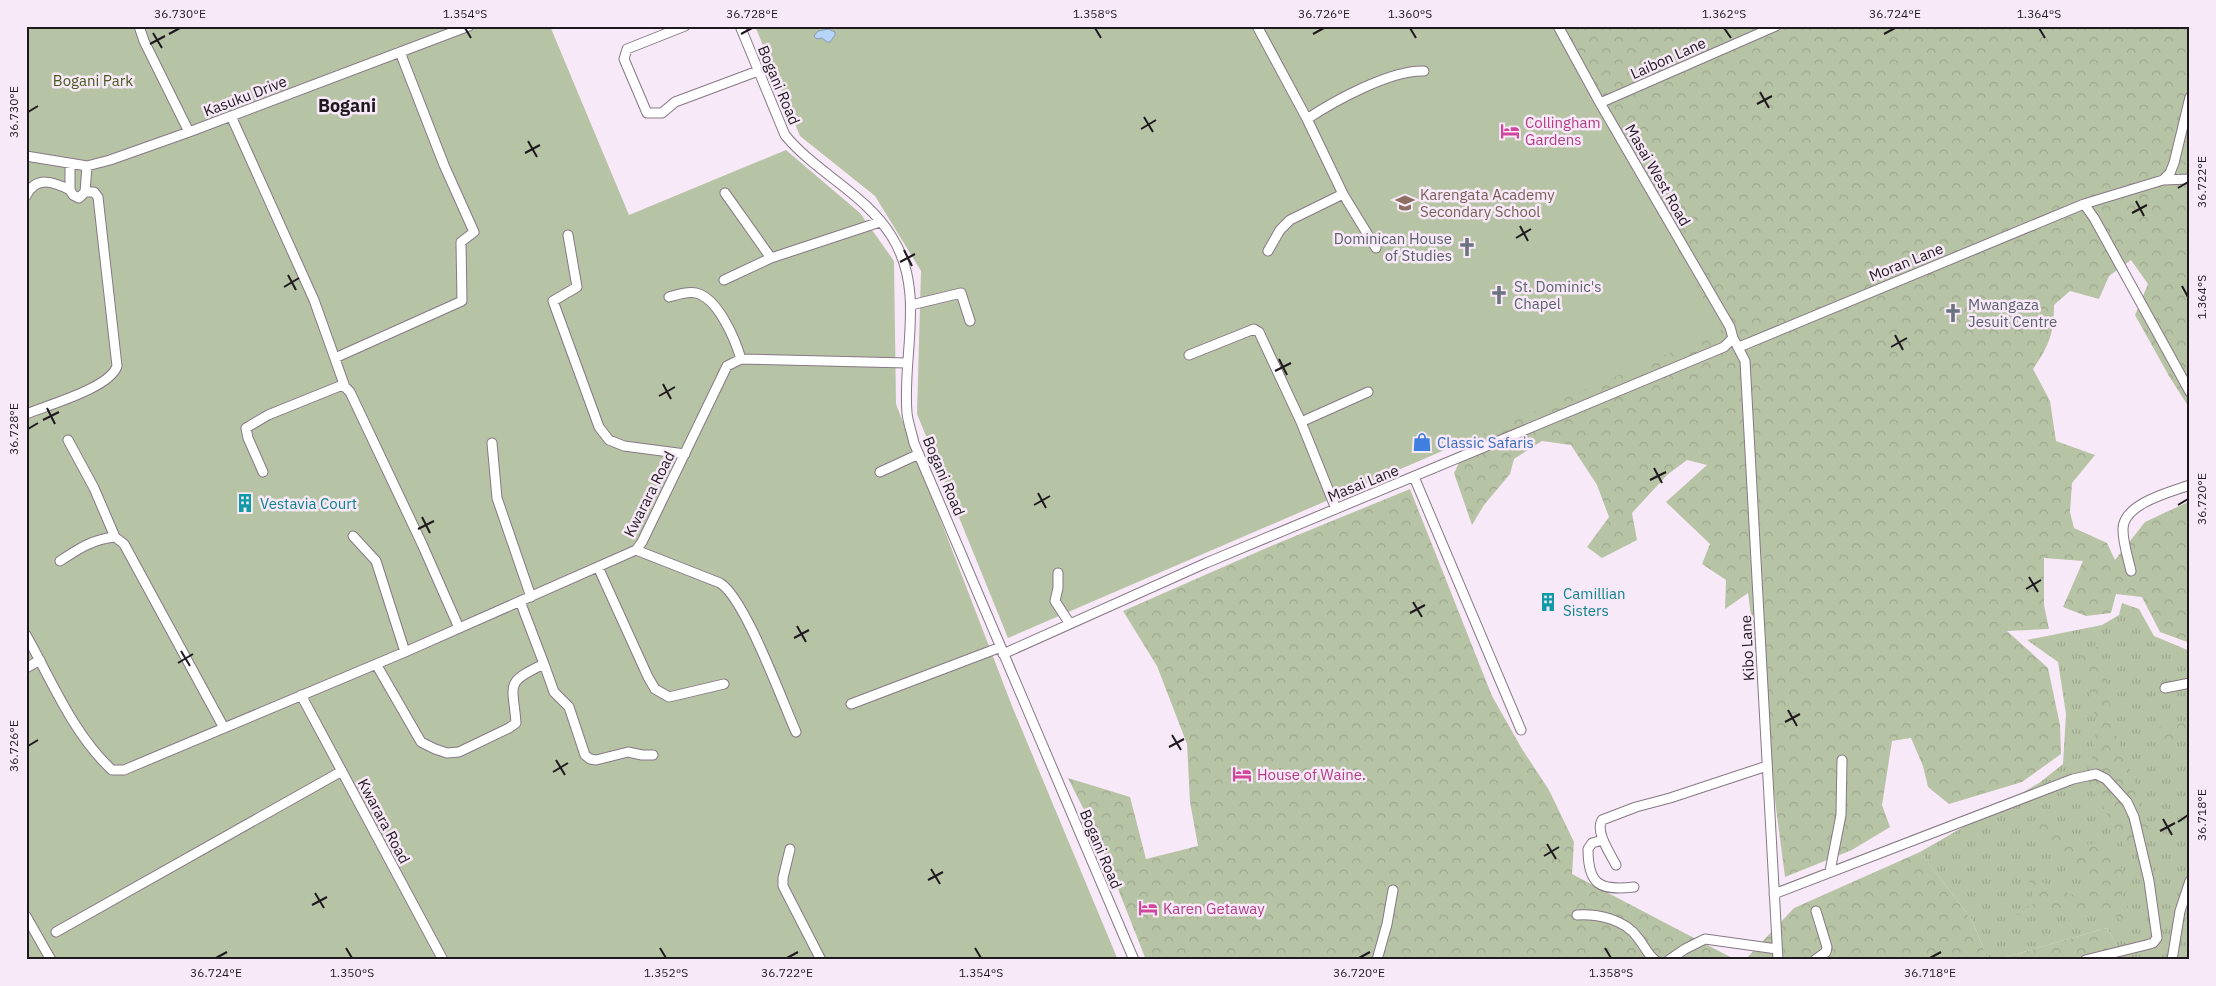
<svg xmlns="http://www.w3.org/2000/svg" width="2216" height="986" font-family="'IBM Plex Sans',sans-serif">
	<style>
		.grass { fill: url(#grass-tufts) }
		.forest { fill: url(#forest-crowns) }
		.garden { fill: #b7c3a5 }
		.water { fill: url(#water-ripples); stroke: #889bb7 }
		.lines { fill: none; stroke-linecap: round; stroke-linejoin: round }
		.minor-casing { stroke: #867885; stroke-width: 11 }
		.minor { stroke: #fff; stroke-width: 9 }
		.ticks { fill: none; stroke: #1e191e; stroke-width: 2 }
		.labels { text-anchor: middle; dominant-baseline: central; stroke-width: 5; stroke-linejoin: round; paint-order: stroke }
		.street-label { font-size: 15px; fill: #1e191e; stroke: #f8e9f8 }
		.park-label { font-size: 15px; fill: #475b1c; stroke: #f8e9f8 }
		.hotel-label { font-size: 15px; fill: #b23c85; stroke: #f8e9f8; text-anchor: start }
		.education-label { font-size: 15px; fill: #785e54; stroke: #f8e9f8; text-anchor: start }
		.worship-label { font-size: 15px; fill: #5b616d; stroke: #f8e9f8; text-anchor: start }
		.shop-label { font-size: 15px; fill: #366cbe; stroke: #f8e9f8; text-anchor: start }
		.culture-label { font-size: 15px; fill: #0d838f; stroke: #f8e9f8; text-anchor: start }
		.quarter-label { font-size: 18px; font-weight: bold; fill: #1e191e; stroke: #f8e9f8 }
		.neatline { fill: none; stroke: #1e191e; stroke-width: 2 }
		.ticks-label { font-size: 12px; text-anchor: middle; fill: #1e191e }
	</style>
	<defs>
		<pattern id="grass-tufts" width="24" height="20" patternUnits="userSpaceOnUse" patternTransform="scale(1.25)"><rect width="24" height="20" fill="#b7c3a5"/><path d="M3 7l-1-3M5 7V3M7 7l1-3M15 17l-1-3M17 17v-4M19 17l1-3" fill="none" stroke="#9da78e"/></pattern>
		<pattern id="forest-crowns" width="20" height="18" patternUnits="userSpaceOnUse" patternTransform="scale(1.25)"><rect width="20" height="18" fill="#b7c3a5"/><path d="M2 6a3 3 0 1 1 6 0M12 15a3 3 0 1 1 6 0" fill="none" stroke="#9da78e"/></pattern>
		<pattern id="water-ripples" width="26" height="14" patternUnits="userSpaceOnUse" patternTransform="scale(1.25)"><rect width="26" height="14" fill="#b6d3f8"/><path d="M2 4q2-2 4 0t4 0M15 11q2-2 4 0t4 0" fill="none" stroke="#9cb5d4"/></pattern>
	</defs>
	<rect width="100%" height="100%" fill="#f8e9f8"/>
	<path class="grass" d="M2122,603L2139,609L2154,636L2190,651V960H2125L2107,928L1996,960H1988L1972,920L1920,852L2039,783L2063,764L2066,714L2058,662L2027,640L2102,625L2119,615Z"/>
	<path class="forest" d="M1559,26H2190V409L2169,376L2135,315L2148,284L2131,260L2109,276L2099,299L2070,291L2054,305C2054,333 2049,346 2033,369L2050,401L2056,441L2095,455L2072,483L2070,512L2074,528L2107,543L2115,560L2145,522L2190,501V643L2160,632L2142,597L2116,594L2111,613L2086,616L2063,607L2083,561L2044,558V605L2049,629L2007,631L2048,668L2060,725L2061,754L2022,782L1949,804L1928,787L1923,766L1911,738L1892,741L1882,805L1890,827L1852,850L1785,877L1748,593L1725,609L1726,580L1702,564L1710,544L1666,502L1707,465L1687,460L1667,475L1632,513L1637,540L1602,558L1587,547L1609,517L1597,485L1571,445L1542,441L1514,459L1510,474L1484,505L1472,525L1454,473L1482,416Z
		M1410,489L1492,696L1522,749L1549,790L1574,842L1572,874L1736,960H1146L1098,838L1068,778L1130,797L1146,859L1198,846L1190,802L1187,744L1157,666L1123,611L1271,546Z
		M2100,646L2114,731L2139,792L2150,834L2130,858L2104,808L2088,784L2097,724L2080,652Z
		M2190,722V725L2162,748L2152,728Z
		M2040,811L2075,847L2095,843L2111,855L2129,878L2115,883L2134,918L2128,926L2107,910L2083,909L2006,916L2035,903L2027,876L2078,897L2099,887L2082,870L2054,853L2031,832Z
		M1920,852L1972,920L1988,960H1745L1794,908Z
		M2107,928L2125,960H1996Z"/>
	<path class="garden" d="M26,26H550L629,215L786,150L860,213L894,261L896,404L1012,706L1118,960H26Z
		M755,26H1556L1721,331L1008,638L917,414L921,271L875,196L800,136Z"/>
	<path class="water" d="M829,29L835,32V35L830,42H827L822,38L817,39L814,36L818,31Z"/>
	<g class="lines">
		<g class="minor-casing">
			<path id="minor" d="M139,26L144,41L189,132
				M685,26L627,49L624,59L647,113H662L675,102L758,71
				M740,26L785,135C816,173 866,194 892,237C926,291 902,355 907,413C908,423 912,433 914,443L1134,960
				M1257,26L1307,119L1343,194L1290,220L1280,230L1268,251
				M1558,26L1600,103L1730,327L1733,338L1745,361L1778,960
				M1600,103L1776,26
				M231,116L314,300L345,387
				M1307,119C1334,101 1390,70 1424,71
				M26,156L87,166L110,160L189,132L469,26
				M70,164V190L73,195L79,198L85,192L87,166
				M2163,180L2190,179
				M725,193L771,258
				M1343,194L1376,248
				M26,196C36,175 54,182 70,190
				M2084,204L2163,180L2170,173L2174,163L2190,97
				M568,235L577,287L553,301L599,427L609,440L624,446L685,454
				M724,280L771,258L880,222
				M669,297C677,295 687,291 696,293C718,298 735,339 741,359
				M911,305L961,293L970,321
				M1739,347L2084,204L2094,218L2190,392
				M1189,355L1254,329L1259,332L1301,422L1336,509
				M335,358L462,301L461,242L474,232L444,165L400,52
				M26,414C48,405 110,388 117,366L98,197L94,192H85
				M1301,422L1368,392
				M68,440L94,488L115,537
				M492,443L497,498L531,597
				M263,472L248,438L246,428L268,415L340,386L345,387L350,392L422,544L459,628
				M880,472L919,454
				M1414,477L1521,730
				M353,536L376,561L405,652
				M636,550L720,583C745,598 782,701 796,732
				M60,561C78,549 93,539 115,537L124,544L224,728
				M598,567L648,677L655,689L669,697L724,684
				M2131,571C2128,558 2123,543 2123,530C2122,504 2170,492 2190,485
				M1058,573V588L1055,601L1070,624
				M26,635C52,681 73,734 112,770H124L405,652L636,550L642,542L727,366L741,359L907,363
				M1003,654L1206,563L1724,347L1733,338
				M376,664L421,742L435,749L447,753L459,752L509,728L516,723C513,683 504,683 544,664L520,601
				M544,664L554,692L569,707L585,755L590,759L596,760L628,752L642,755H653
				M26,668L40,660
				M2165,688L2190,683
				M301,695L443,960
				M851,704L1001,647
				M1603,840L1592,843L1588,849C1588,885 1600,891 1634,887
				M790,849L783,878V886L821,960
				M1616,865C1610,853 1595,832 1602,820L1636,807L1670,798L1767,766
				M1830,871L1841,815L1842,760
				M1774,894L2073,779L2096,774L2106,779L2127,802L2134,817L2149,881L2157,938L2153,943L2146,945L2085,960
				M1577,915C1598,914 1625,919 1638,938C1644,945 1647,954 1655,960
				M26,916L51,960
				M56,932L342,771
				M1377,960L1387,924L1393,890
				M1669,960L1685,949L1705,939L1777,949
				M1815,960L1826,952L1827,947L1816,911
				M2172,960L2180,911L2190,881"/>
		</g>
		<use href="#minor" class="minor"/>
	</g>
	<path class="ticks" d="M465,28L471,38M1095,28L1101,38M1410,28L1416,38M1724,28L1731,38M2039,28L2045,38M153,33L162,48M169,34L180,28M741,34L752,28M1313,34L1324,28M1884,34L1895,28M150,44L165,36M1760,92L1769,108M1757,104L1772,96M28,112L38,106M1144,117L1153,132M1141,129L1156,120M528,141L537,157M525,153L540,145M2178,188L2188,182M2136,201L2144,216M2132,213L2147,205M1520,226L1528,241M1516,238L1531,229M904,250L912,266M900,262L915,254M288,275L296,290M2182,286L2188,297M284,287L299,278M1895,335L1903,350M1891,347L1907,338M1279,359L1287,375M1275,371L1291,363M663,384L671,399M659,396L675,387M47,408L55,424M43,420L59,412M28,429L38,423M1654,468L1662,483M1650,480L1666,472M1038,493L1046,508M1034,505L1050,496M2178,505L2188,499M422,517L430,533M418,529L434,521M2029,577L2038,592M2026,589L2041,580M1413,602L1422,617M1410,613L1425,605M797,626L806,642M794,638L809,630M181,651L190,666M178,663L193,654M1788,710L1797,726M1785,722L1800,714M1172,735L1181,750M28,746L38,740M1169,747L1184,739M556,760L565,775M553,772L568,763M2163,819L2172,835M2178,822L2188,815M2160,831L2175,823M1547,844L1556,859M1544,856L1559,847M931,869L940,884M928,880L943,872M315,893L324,908M312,905L327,897M346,948L352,958M660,948L666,958M975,948L981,958M1605,948L1611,958M216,958L227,952M787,958L798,952M1359,958L1370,952M1930,958L1941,952"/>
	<defs>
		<g id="hotel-bare" transform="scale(1.5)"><path d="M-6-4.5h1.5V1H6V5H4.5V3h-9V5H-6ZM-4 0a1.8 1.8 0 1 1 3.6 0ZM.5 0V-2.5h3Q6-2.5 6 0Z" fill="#d1479c" stroke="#f8e9f8" stroke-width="2.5" paint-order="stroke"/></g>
		<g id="school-bare" transform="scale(1.5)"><path d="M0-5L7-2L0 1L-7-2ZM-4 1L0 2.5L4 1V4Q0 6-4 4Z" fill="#8d6e63" stroke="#f8e9f8" stroke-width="2.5" paint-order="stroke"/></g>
		<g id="church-bare" transform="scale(1.5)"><path d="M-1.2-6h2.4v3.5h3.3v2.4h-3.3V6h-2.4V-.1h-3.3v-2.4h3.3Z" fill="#6b7280" stroke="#f8e9f8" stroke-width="2.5" paint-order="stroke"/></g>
		<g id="shop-bare" transform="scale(1.5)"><path d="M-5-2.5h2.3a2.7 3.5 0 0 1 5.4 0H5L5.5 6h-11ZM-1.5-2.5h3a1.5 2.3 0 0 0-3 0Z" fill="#3f7fe0" stroke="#f8e9f8" stroke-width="2.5" paint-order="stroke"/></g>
		<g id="building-bare" transform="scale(1.5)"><path d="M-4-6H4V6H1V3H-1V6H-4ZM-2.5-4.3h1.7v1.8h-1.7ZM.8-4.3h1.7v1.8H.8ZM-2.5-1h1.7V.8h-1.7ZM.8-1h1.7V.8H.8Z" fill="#0f9aa8" stroke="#f8e9f8" stroke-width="2.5" paint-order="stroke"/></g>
	</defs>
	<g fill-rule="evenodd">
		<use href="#hotel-bare" x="1510" y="131"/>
		<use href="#school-bare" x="1405" y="203"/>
		<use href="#church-bare" x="1467" y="247"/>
		<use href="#church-bare" x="1499" y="295"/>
		<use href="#church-bare" x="1953" y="313"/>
		<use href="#shop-bare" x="1422" y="442"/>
		<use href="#building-bare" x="245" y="503"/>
		<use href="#building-bare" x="1548" y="602"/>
		<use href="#hotel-bare" x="1242" y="774"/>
		<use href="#hotel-bare" x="1148" y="908"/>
	</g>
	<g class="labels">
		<g class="street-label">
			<text transform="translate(1668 58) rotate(-24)">Laibon Lane</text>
			<text transform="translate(779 85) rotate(67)">Bogani Road</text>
			<text transform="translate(245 96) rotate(-21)">Kasuku Drive</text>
			<text transform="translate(1658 175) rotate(60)">Masai West Road</text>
			<text transform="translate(1906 262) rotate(-22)">Moran Lane</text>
			<text transform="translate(944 476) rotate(67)">Bogani Road</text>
			<text transform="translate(1363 483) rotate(-22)">Masai Lane</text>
			<text transform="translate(649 494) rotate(-63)">Kwarara Road</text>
			<text transform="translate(1747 648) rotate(-93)">Kibo Lane</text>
			<text transform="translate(384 821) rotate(62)">Kwarara Road</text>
			<text transform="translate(1101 849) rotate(67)">Bogani Road</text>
		</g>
		<g class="park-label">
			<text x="93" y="80">Bogani Park</text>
		</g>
		<g class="hotel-label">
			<text x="1525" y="122">Collingham<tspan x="1525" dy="17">Gardens</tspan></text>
			<text x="1257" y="774">House of Waine.</text>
			<text x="1163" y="908">Karen Getaway</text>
		</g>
		<g class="education-label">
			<text x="1420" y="194">Karengata Academy<tspan x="1420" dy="17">Secondary School</tspan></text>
		</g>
		<g class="worship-label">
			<text x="1452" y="238" text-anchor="end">Dominican House<tspan x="1452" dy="17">of Studies</tspan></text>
			<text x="1514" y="286">St. Dominic's<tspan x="1514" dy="17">Chapel</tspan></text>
			<text x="1968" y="304">Mwangaza<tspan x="1968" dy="17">Jesuit Centre</tspan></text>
		</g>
		<g class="shop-label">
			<text x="1437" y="442">Classic Safaris</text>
		</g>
		<g class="culture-label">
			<text x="260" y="503">Vestavia Court</text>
			<text x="1563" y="593">Camillian<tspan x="1563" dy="17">Sisters</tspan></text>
		</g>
		<g class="quarter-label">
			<text x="347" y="105">Bogani</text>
		</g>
	</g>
	<rect width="2216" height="986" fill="none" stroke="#f8e9f8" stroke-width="55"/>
	<rect x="28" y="28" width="2160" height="930" class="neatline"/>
	<g class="ticks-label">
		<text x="180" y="18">36.730°E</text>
		<text x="465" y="18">1.354°S</text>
		<text x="752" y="18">36.728°E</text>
		<text x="1095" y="18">1.358°S</text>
		<text x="1324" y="18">36.726°E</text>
		<text x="1410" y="18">1.360°S</text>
		<text x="1724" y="18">1.362°S</text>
		<text x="1895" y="18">36.724°E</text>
		<text x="2039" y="18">1.364°S</text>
		<text transform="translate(14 112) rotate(-90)" y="4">36.730°E</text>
		<text transform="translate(2202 182) rotate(-90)" y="4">36.722°E</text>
		<text transform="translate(2202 297) rotate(-90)" y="4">1.364°S</text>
		<text transform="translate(14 429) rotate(-90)" y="4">36.728°E</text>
		<text transform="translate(2202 499) rotate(-90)" y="4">36.720°E</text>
		<text transform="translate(14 746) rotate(-90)" y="4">36.726°E</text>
		<text transform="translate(2202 815) rotate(-90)" y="4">36.718°E</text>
		<text x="216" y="977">36.724°E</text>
		<text x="352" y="977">1.350°S</text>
		<text x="666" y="977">1.352°S</text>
		<text x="787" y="977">36.722°E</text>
		<text x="981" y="977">1.354°S</text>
		<text x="1359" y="977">36.720°E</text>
		<text x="1611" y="977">1.358°S</text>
		<text x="1930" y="977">36.718°E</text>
	</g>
</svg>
